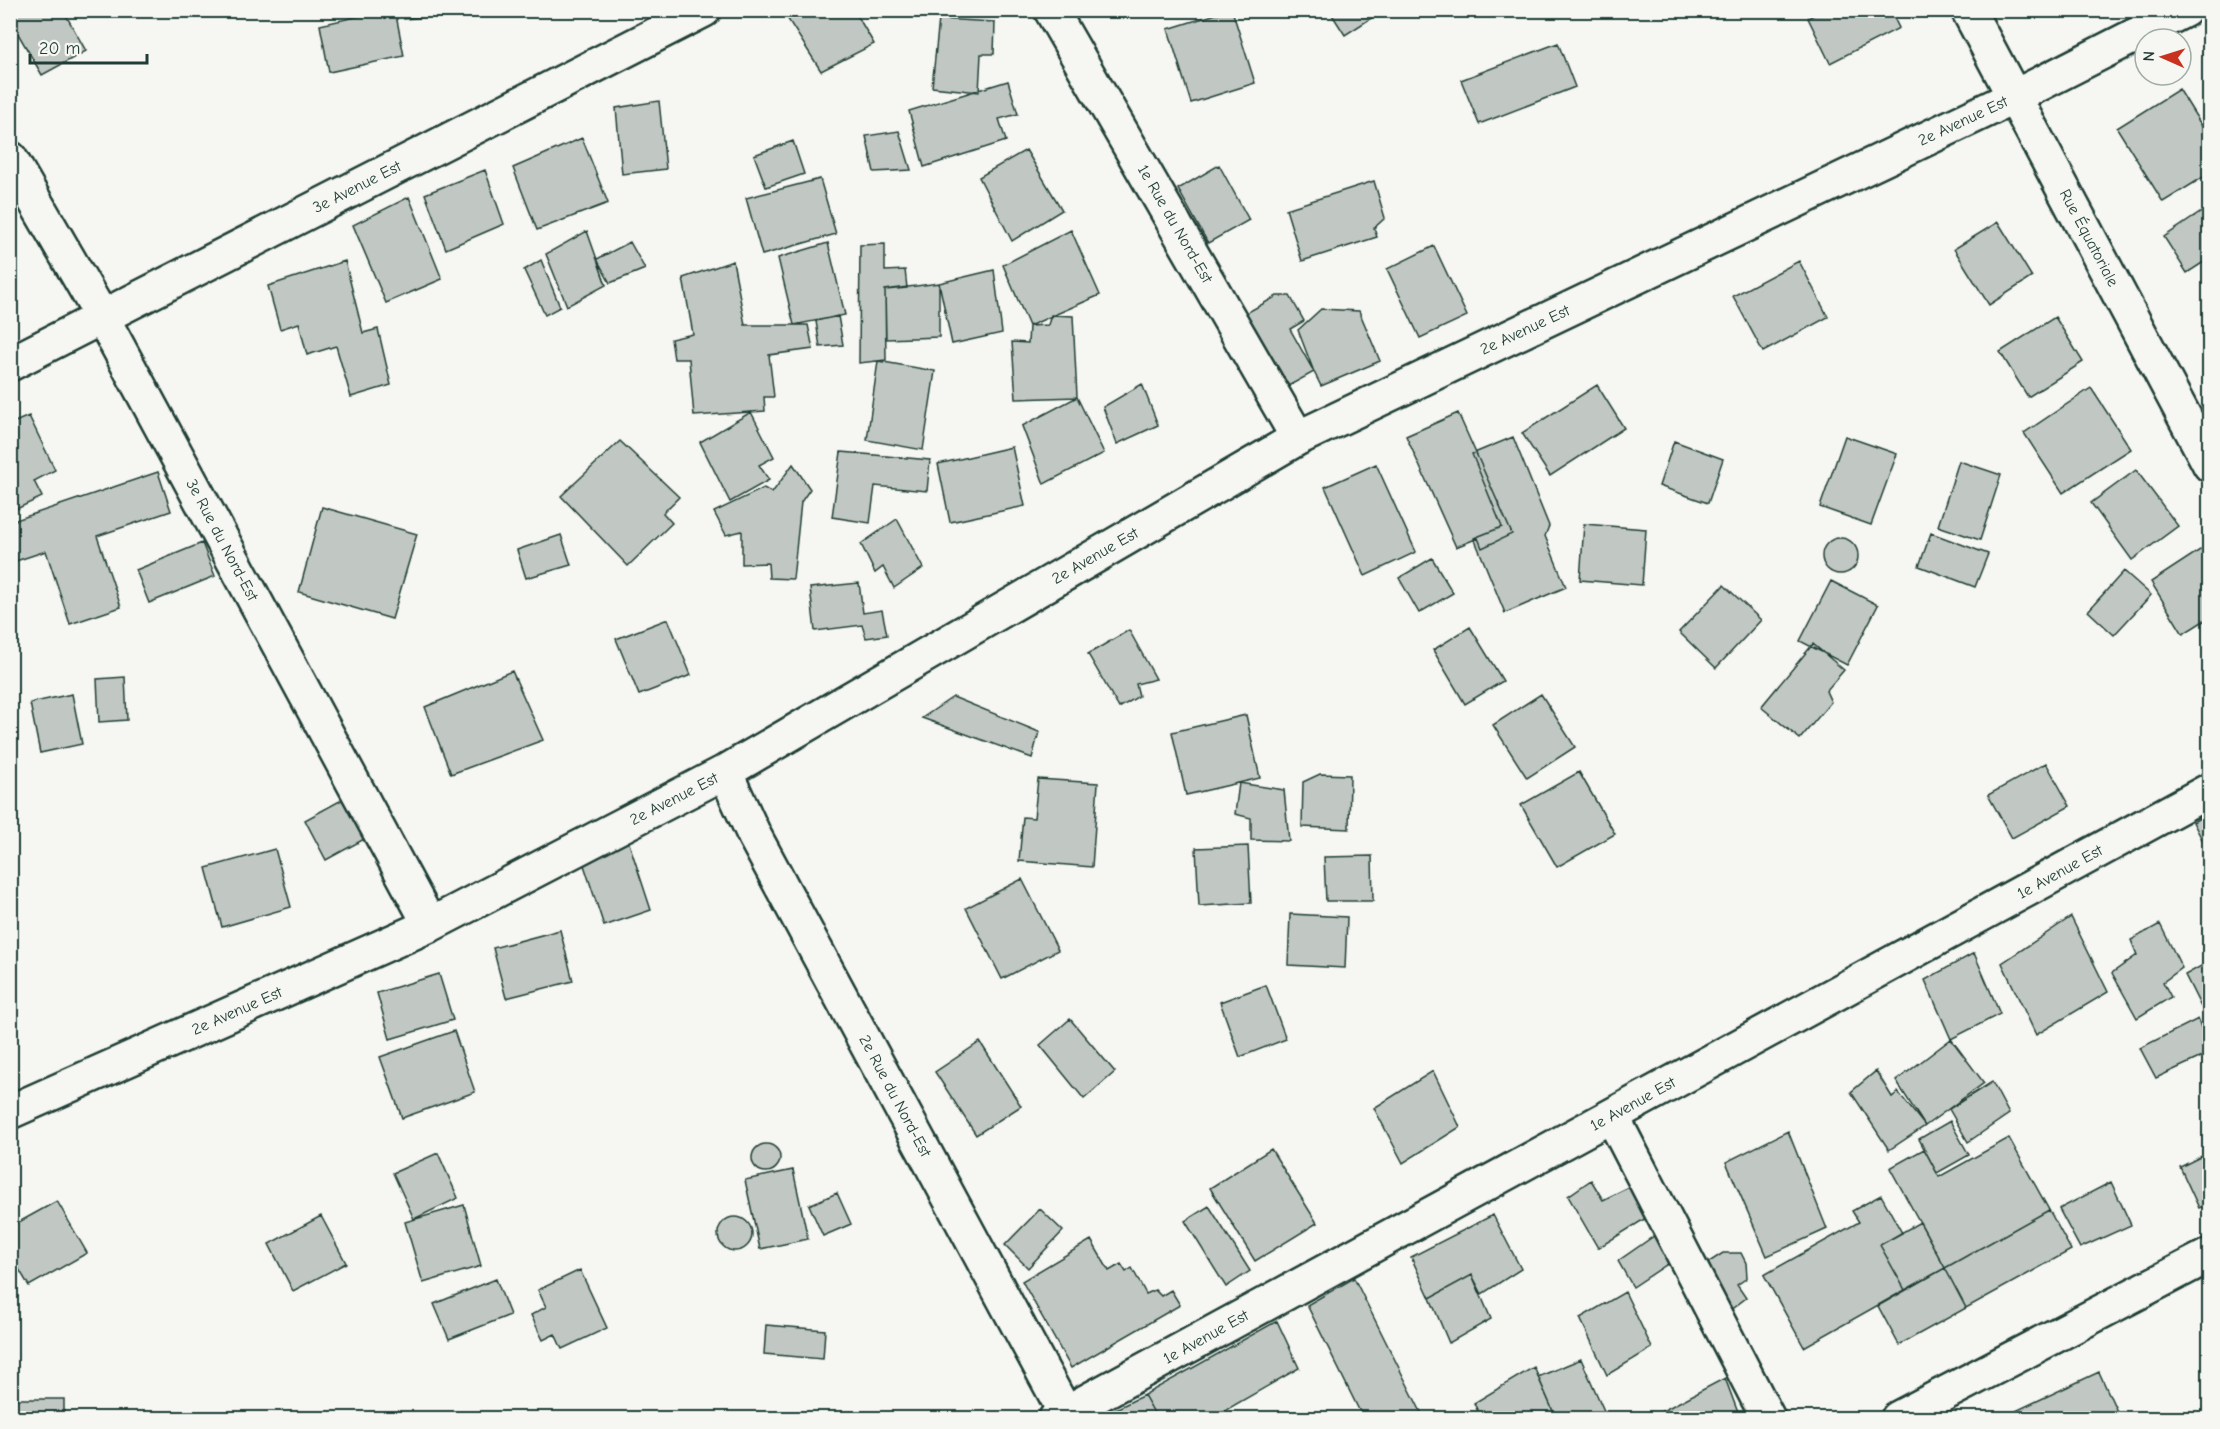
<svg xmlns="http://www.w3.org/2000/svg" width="2220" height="1429" font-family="'Comic Neue',sans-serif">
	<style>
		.building { fill: #c1c8c3; stroke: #1f3d34; stroke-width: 1.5 }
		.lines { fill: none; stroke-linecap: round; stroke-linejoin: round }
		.minor-casing { stroke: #1f3d34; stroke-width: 38 }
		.highway-casing { stroke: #1f3d34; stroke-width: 38 }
		.minor { stroke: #f6f6f2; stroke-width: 33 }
		.highway { stroke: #f6f6f2; stroke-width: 33 }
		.labels { text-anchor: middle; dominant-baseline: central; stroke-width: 4.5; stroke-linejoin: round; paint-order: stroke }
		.street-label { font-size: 16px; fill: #1f3d34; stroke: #f6f6f2 }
	</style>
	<rect width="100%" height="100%" fill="#f6f6f2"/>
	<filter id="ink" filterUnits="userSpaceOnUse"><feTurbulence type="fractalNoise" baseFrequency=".0167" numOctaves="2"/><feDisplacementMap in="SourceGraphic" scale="12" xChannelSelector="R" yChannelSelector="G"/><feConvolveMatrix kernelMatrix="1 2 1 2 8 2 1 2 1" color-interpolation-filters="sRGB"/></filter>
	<g filter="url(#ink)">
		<path class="building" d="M10,10H63L86,51L42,75L10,20Z
			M386,10H395L404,56L329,72L320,25Z
			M404,10H461L462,14L404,19Z
			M788,10H854L874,44L821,71L784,13Z
			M1229,10H1232L1255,83L1191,103L1168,29Z
			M1329,10H1384L1345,35Z
			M1822,10H1890L1899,28L1830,63L1808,18Z
			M939,19L995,22L994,54H981L979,92L932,87Z
			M1558,43L1575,87L1479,124L1461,80Z
			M1008,81L1018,114L999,119L1006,141L924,167L909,111Z
			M2179,89L2210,139V173L2163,202L2117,128Z
			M659,101L666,169L622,174L616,108Z
			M899,131L911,170L874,172L866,136Z
			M582,138L608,203L537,230L513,168Z
			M793,141L804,174L766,187L754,155Z
			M1026,150L1062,210L1012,241L979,177Z
			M1219,165L1249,220L1208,243L1178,189Z
			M485,170L504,224L446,249L425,194Z
			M820,179L836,234L762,255L746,198Z
			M1374,181L1385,218L1374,228L1377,237L1302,261L1286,209Z
			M409,197L442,279L386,303L353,225Z
			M2203,211L2210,221V258L2187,273L2164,237Z
			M1998,222L2032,277L1989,305L1954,249Z
			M1071,230L1100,295L1029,326L1003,265Z
			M587,231L606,285L567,306L546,254Z
			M630,242L645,269L610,283L597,259Z
			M828,243L845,315L794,325L778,258Z
			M885,244V271L905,270L907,288L885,290L886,360L859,363L860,245Z
			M1434,246L1467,316L1420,338L1387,269Z
			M541,260L560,307L545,315L524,270Z
			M345,261L363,333L378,329L391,385L351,397L336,346L307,355L299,323L280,329L268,286Z
			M733,261L745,325H808L813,349L769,355L774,397H764L765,411L694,416L689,359H674L671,339L693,334L683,278Z
			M1799,261L1828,317L1763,352L1733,296Z
			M994,270L1002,333L952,344L939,283Z
			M939,283V337L886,339L885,290Z
			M1277,296H1290L1304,321L1290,329L1314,372L1279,391L1239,317Z
			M1321,309L1359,311L1380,361L1321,386L1314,372L1298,330Z
			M1051,315L1073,316L1077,397L1016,399L1012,342L1028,343L1029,326L1048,325Z
			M838,316L843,345L820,347L816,321Z
			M2055,317L2083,362L2028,397L2000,352Z
			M878,361L935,371L923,450L867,440Z
			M1142,384L1158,425L1117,444L1103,407Z
			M1597,385L1624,428L1550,476L1522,433Z
			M2091,388L2131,449L2063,493L2024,433Z
			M1077,397L1104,453L1044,484L1022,426Z
			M751,412L774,457L759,465L769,480L730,502L700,442Z
			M1458,413L1512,534L1482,548L1478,538L1456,547L1406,436Z
			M29,416L55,470L34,481L42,497L10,512V424Z
			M1845,436L1897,454L1871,525L1820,507Z
			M1513,437L1549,526L1545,536L1566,587L1505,613L1474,538L1502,527L1472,454Z
			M620,441L679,497L663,513L672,523L628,566L561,496Z
			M1674,441L1723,459L1708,503L1659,486Z
			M1012,447L1025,506L950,522L938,464Z
			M841,452L930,460L927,491L875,486L870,523L832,517Z
			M1959,461L2001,475L1980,540L1938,526Z
			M793,464L810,489L801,502L793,579L769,578L768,563L742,564V531L726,535L714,512L764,488L772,493Z
			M1376,464L1416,552L1365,576L1325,487Z
			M2136,470L2178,526L2132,560L2091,503Z
			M158,472L171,511L97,536L121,607L70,624L46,551L10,563V522Z
			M322,507L417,534L392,619L299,592Z
			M897,519L923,568L894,588L883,567L875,573L861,544Z
			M1584,524L1646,529L1642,585L1580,580Z
			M1931,533L1988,554L1975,587L1919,566Z
			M561,535L571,565L526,578L517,550Z
			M1822 556a18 18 0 1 1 36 0a18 18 0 1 1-36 0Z
			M202,543L215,576L149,603L136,570Z
			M2206,546L2210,552V617L2183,634L2151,582Z
			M1432,558L1453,593L1419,613L1399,578Z
			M2124,571L2151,595L2114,635L2088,611Z
			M1831,581L1878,605L1847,665L1800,641Z
			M859,583L863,613L882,610L887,635L866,638L862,625L815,631L810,588Z
			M1724,585L1761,620L1716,668L1679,632Z
			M668,619L691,675L639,695L616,639Z
			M1470,627L1503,681L1465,704L1433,650Z
			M1129,630L1156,679L1136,684L1139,696L1119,708L1088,654Z
			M1813,644L1844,670L1826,691L1831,702L1800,739L1761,707Z
			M512,671L543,740L451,774L425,707Z
			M125,677L127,720L99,722L97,679Z
			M72,694L82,744L40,753L30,703Z
			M1541,694L1575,747L1527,778L1493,725Z
			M953,697L1039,732L1032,758L922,718Z
			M1246,715L1260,778L1186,795L1172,732Z
			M2046,763L2070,806L2012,838L1988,795Z
			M1579,772L1615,834L1557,867L1521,805Z
			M1320,774L1350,775L1349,829L1302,827L1303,782Z
			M1038,779L1098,783L1092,867L1019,861L1023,817L1034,818Z
			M1239,783L1284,790L1289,841L1251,840V818L1235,814Z
			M347,797L368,837L326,860L305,820Z
			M2210,812V842L2205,845L2193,822Z
			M628,840L651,910L604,926L581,856Z
			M1248,846L1251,903L1199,906L1196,848Z
			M275,849L291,907L222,927L206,868Z
			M1372,856L1373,901H1326L1324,857Z
			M1022,879L1058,950L1002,979L966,908Z
			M1290,914L1347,917L1345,968L1288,965Z
			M2071,917L2108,992L2036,1035L2002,963Z
			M2160,924L2182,968L2163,982L2171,997L2137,1018L2112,973L2137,955L2131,940Z
			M560,930L573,981L506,998L493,948Z
			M1974,953L2000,1014L1951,1039L1925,980Z
			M2210,961V1018L2207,1019L2185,975Z
			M439,974L453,1020L390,1039L377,993Z
			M1266,985L1286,1039L1240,1057L1220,1002Z
			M1070,1019L1115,1072L1084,1099L1040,1045Z
			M2198,1019L2210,1053L2156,1078L2140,1048Z
			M454,1031L475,1092L402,1118L380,1057Z
			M1951,1039L1984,1083L1925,1126L1896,1081Z
			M980,1042L1021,1106L976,1135L935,1072Z
			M1433,1071L1460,1127L1403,1163L1374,1108Z
			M1876,1071L1892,1097L1898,1092L1925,1126L1889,1150L1851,1092Z
			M1992,1082L2009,1114L1968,1142L1949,1109Z
			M1950,1121L1969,1155L1937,1173L1919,1139Z
			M1788,1131L1827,1229L1767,1256L1726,1162Z
			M2009,1138L2049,1210L1945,1268L1890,1168L1924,1149L1939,1177Z
			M752 1158a14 14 0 1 1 28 0a14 14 0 1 1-28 0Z
			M1271,1149L1317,1223L1255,1261L1210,1188Z
			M2210,1152V1203L2199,1208L2180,1167Z
			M438,1153L458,1198L414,1219L393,1173Z
			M793,1170L808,1239L760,1249L745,1180Z
			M1591,1180L1603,1200L1635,1184L1651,1215L1598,1248L1568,1196Z
			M2111,1182L2131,1225L2080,1248L2059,1209Z
			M837,1193L851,1224L823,1236L809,1205Z
			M1881,1195L1902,1233L1880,1245L1905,1290L1804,1347L1764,1275L1859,1222L1852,1211Z
			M57,1201L87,1253L29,1286L10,1254V1227Z
			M464,1205L481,1266L423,1283L405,1222Z
			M1209,1206L1250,1271L1226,1287L1185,1221Z
			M1040,1209L1063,1231L1028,1268L1005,1245Z
			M2049,1210L2071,1250L1966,1308L1945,1268Z
			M1493,1215L1521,1269L1482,1294L1472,1275L1430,1298L1411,1257Z
			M321,1216L346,1263L293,1291L269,1244Z
			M718 1234a17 17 0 1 1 34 0a17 17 0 1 1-34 0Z
			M1920,1222L1945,1268L1905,1290L1880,1245Z
			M1664,1229L1678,1257L1633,1287L1618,1261Z
			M1091,1240L1109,1271L1121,1264L1126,1272L1132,1268L1146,1294L1155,1290L1161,1296L1171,1290L1180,1305L1071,1368L1022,1281Z
			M1723,1253H1741L1746,1263L1747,1278L1737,1285L1746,1298L1729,1311L1702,1274L1709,1262Z
			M1945,1268L1966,1308L1899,1345L1878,1306Z
			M580,1270L607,1328L562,1349L555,1334L543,1340L531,1315L546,1307L538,1290Z
			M1472,1275L1491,1319L1449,1343L1430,1298Z
			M1354,1278L1424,1418H1363L1307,1305Z
			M496,1279L510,1315L449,1339L434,1304Z
			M1625,1292L1652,1348L1607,1375L1580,1318Z
			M1277,1321L1299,1368L1212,1418H1157L1144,1395Z
			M766,1325L825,1330L823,1359L764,1354Z
			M1581,1359L1605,1413L1589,1418H1556L1538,1377Z
			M1534,1367L1556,1418H1481L1474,1403Z
			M2099,1372L2120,1418H2006L2005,1416Z
			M1725,1378L1740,1418H1649Z
			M1144,1395L1157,1418H1098Z
			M10,1399H64V1418H10Z"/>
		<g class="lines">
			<g class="minor-casing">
				<path id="minor" d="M1051,10L1298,438
					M1968,10L2210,465
					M10,158L102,317L430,925
					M10,364L704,10
					M725,772L755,837L1068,1418
					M10,1112L430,925L725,772L1298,438L2014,97L2185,10
					M1612,1116L1768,1418
					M1056,1418L2210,790"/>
			</g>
			<g class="highway-casing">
				<path id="highway" d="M1898,1418L2210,1255"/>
			</g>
			<use href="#minor" class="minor"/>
			<use href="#highway" class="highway"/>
		</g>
	</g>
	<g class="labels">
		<g class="street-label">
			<text transform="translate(1963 121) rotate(-25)">2e Avenue Est</text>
			<text transform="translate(357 187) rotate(-27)">3e Avenue Est</text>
			<text transform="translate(1175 224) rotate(60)">1e Rue du Nord-Est</text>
			<text transform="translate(2089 238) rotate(62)">Rue Équatoriale</text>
			<text transform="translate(1525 330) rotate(-25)">2e Avenue Est</text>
			<text transform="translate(222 540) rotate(62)">3e Rue du Nord-Est</text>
			<text transform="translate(1095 556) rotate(-30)">2e Avenue Est</text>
			<text transform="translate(674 799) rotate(-27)">2e Avenue Est</text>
			<text transform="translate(2060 872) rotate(-29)">1e Avenue Est</text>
			<text transform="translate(237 1011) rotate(-24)">2e Avenue Est</text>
			<text transform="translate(895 1096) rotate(62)">2e Rue du Nord-Est</text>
			<text transform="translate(1633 1104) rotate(-29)">1e Avenue Est</text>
			<text transform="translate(1206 1337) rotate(-29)">1e Avenue Est</text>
		</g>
	</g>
	<rect width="2220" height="1429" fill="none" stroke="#f6f6f2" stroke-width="36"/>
	<rect x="18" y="18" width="2184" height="1393" fill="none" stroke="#1f3d34" stroke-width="2" filter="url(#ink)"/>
	<g transform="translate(2163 57) rotate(273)"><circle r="28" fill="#f6f6f2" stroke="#a0aca6" stroke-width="1.5"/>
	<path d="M0-4.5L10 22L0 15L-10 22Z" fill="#c8321e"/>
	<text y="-9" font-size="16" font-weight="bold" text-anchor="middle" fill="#1f3d34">N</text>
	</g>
	<path d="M30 54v9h117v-9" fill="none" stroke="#1f3d34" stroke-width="3"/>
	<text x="39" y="54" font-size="18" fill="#1f3d34" stroke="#f6f6f2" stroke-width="4.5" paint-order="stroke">20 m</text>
</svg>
